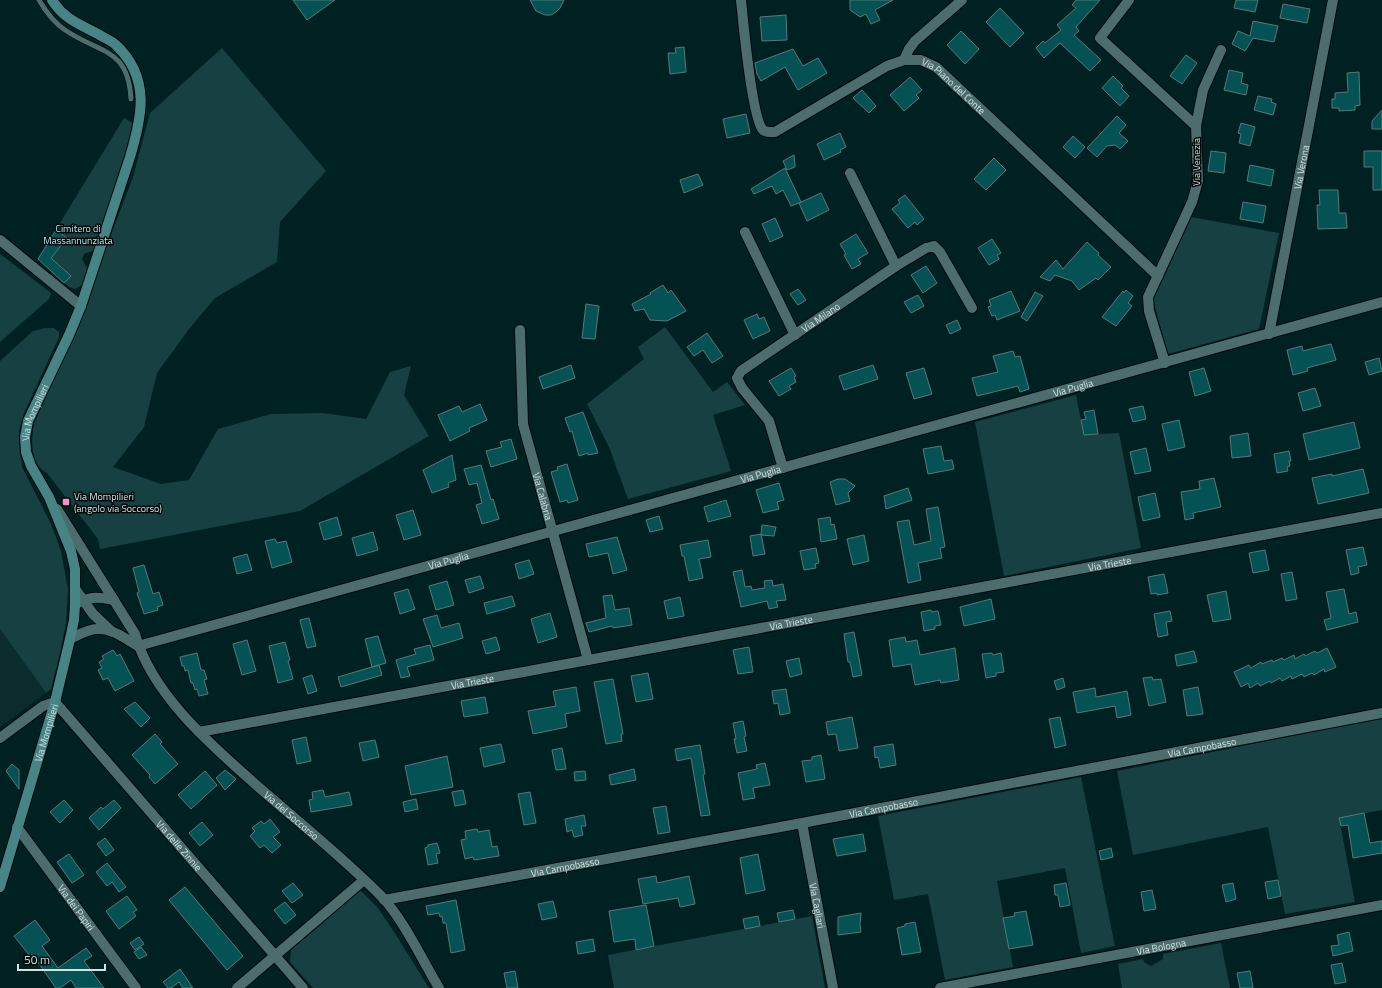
<svg xmlns="http://www.w3.org/2000/svg" width="1382" height="988" font-family="'Titillium Web',sans-serif">
	<style>
		.built { fill: #0a2c2d }
		.green { fill: #174042 }
		.building { fill: #055254; stroke: #577879 }
		.lines { fill: none; stroke-linecap: round; stroke-linejoin: round }
		.lane-casing { stroke: #00090a; stroke-width: 6 }
		.street-casing { stroke: #00090a; stroke-width: 12 }
		.secondary-casing { stroke: #00090a; stroke-width: 12 }
		.lane { stroke: #4c6d6e; stroke-width: 5 }
		.street { stroke: #4c6d6e; stroke-width: 10 }
		.secondary { stroke: #478486; stroke-width: 10 }
		.poi-dot { fill: #fa8fc8; stroke: #010809; stroke-width: 1.5 }
		.labels { text-anchor: middle; dominant-baseline: central; stroke-width: 3; stroke-linejoin: round; paint-order: stroke }
		.street-label { font-size: 10px; fill: #d1e3e3; stroke: #010809 }
		.park-label { font-size: 10px; fill: #9ff6f9; stroke: #010809 }
		.poi-label { font-size: 10px; fill: #d1e3e3; stroke: #010809; text-anchor: start }
	</style>
	<rect width="100%" height="100%" fill="#002122"/>
	<path class="built" d="M0,629L46,693L0,727Z"/>
	<path class="green" d="M222,48L326,171L280,222L277,262L215,298L189,329L157,373L144,427L113,467L161,484L189,480L218,429L271,414L323,413L366,419L390,372L411,366L404,395L429,436L300,511L100,549L98,539L47,473C30,465 31,440 34,424L70,343L133,177L150,113Z
		M124,118L134,124L95,250L84,254L82,259L88,270L82,285L75,289L69,287L38,259Z
		M1191,217L1279,233L1259,329L1168,354L1153,300Z
		M0,254L51,293L49,299L0,342Z
		M665,327L713,392L727,382L745,405L713,415L731,471L628,499L609,447L587,404L644,359L638,347Z
		M45,328H54L59,332V337L24,413L19,430V446L22,467L51,524L61,551L68,589L66,623L60,653L51,689L46,693L0,629V361L33,331Z
		M1076,395L1084,435L1119,433L1141,548L1004,576L975,422Z
		M1382,718V810L1339,818L1355,902L1285,914L1268,827L1133,855L1117,771Z
		M1081,777L1115,946L1081,953L1065,868L997,881L1013,967L945,980L928,894L894,900L878,816Z
		M360,890L377,907L394,932L429,988H313L290,962L291,949Z
		M812,916L825,988H614L608,955Z
		M1221,943L1230,988H1122L1118,964L1143,959L1144,962L1151,966L1163,959V954Z"/>
	<path class="building" d="M293,0H335L307,20Z
		M530,0H564L560,8L556,12L551,15H545L536,11Z
		M850,0H893L875,10L880,20L871,24L866,14L860,17L850,10Z
		M1076,0H1100L1076,27L1079,31L1074,35L1101,60L1090,71L1060,43L1044,58L1036,48L1043,41L1045,43L1061,30L1057,25L1076,8L1072,5Z
		M1236,0H1258L1255,12L1234,8Z
		M1283,4L1310,9L1307,23L1280,18Z
		M1000,8L1024,33L1010,47L986,22Z
		M786,15L787,40L762,41L760,17Z
		M1253,21L1278,26L1274,42L1253,38L1245,51L1232,44L1238,31L1250,36Z
		M961,31L979,49L965,64L947,45Z
		M684,47L686,72L670,74L668,53H676L675,48Z
		M793,49L803,66L818,58L827,73L798,90L785,67L761,81L757,74L755,63Z
		M1186,55L1197,63L1182,84L1170,76Z
		M1229,70L1243,73L1241,83L1248,85L1246,95L1224,90Z
		M1359,72L1360,105L1355,106V110L1339,111V108H1332V99H1335V93L1348,92L1347,73Z
		M1113,76L1123,86L1121,88L1129,96L1120,106L1102,88Z
		M910,77L922,90L916,95L919,98L904,111L890,95Z
		M862,90L876,106L869,113L853,98Z
		M1258,96L1272,99L1271,102L1276,104L1273,115L1254,110Z
		M1382,110V129H1372V121Z
		M746,114L750,133L727,138L723,119Z
		M1117,116L1126,125L1119,133L1128,141L1120,149L1115,145L1107,146L1097,157L1087,148Z
		M1241,123L1255,127L1250,146L1239,143L1241,134L1238,133Z
		M840,133L846,147L840,150L841,152L824,160L817,144Z
		M1073,136L1085,147L1075,158L1063,147Z
		M1211,151L1226,153L1224,173L1208,171Z
		M1364,151H1382V190H1373V167H1364Z
		M794,155L795,167L787,170L783,161Z
		M994,158L1006,170L986,190L974,179Z
		M1250,165L1274,170L1271,186L1247,181Z
		M785,168L801,202L791,206L783,190L776,194L772,186L754,194L751,189Z
		M698,174L703,185L684,193L680,180Z
		M1319,190H1338L1339,213H1346L1347,228L1318,229L1317,205H1320Z
		M821,193L829,210L807,221L799,203Z
		M905,195L924,219L917,225L915,222L908,228L892,209L900,203L898,200Z
		M1243,202L1266,206L1263,223L1240,219Z
		M775,218L783,236L770,242L762,224Z
		M56,230L67,238L51,258L71,276L64,283L38,259Z
		M856,234L868,253L858,259L861,264L852,269L844,255L846,254L840,244Z
		M992,239L1001,253L997,255L999,259L989,265L978,248Z
		M1087,242L1099,253L1098,255L1111,267L1098,280L1096,278L1079,290L1072,281L1055,275L1050,281L1040,277L1056,260L1063,269Z
		M926,266L937,283L923,293L911,275Z
		M663,285L668,293L671,290L686,311L667,321L650,320L644,309L635,311L632,304L651,294L650,293Z
		M798,289L806,300L798,305L790,294Z
		M1126,290L1133,296L1128,303L1132,306L1116,326L1102,317L1123,291L1124,293Z
		M1011,291L1020,311L997,320L995,315L992,316L988,307L991,306L989,300Z
		M1035,292L1043,296L1027,321L1021,317Z
		M918,295L924,306L911,313L904,302Z
		M586,304L599,306L595,339L582,338Z
		M757,314L759,319L764,317L770,331L753,339L744,320Z
		M957,320L961,329L950,334L946,325Z
		M707,333L723,356L712,363L703,350L694,356L687,347Z
		M1331,344L1336,360L1307,368L1308,371L1293,375L1287,350L1302,346L1303,351Z
		M1013,351L1015,357L1020,356L1029,389L1020,392L1018,386L977,396L972,378L998,372L993,356Z
		M1379,358L1382,371L1369,375L1365,362Z
		M571,365L575,378L543,389L539,377Z
		M873,365L878,379L844,390L839,376Z
		M791,368L796,376L794,377L796,382L789,386L791,389L779,396L769,381Z
		M924,368L932,394L914,399L906,373Z
		M1204,368L1211,391L1195,396L1189,372Z
		M1315,388L1321,406L1303,411L1298,393Z
		M480,404L487,420L469,428L470,431L450,441L438,415L459,406L462,412Z
		M1143,406L1146,419L1133,422L1129,409Z
		M1094,410L1098,434L1084,435L1081,420L1086,419L1084,412Z
		M583,412L598,453L588,455V453L579,456L572,431L570,432L565,418Z
		M1179,420L1185,447L1168,451L1162,424Z
		M1354,422L1360,448L1309,460L1303,434Z
		M1248,433L1251,456L1232,458L1230,436Z
		M511,439L517,459L491,467L486,451L502,447L500,442Z
		M941,446L944,461L952,460L954,469L928,474L923,449Z
		M1146,448L1151,471L1135,474L1130,452Z
		M1289,451L1291,461H1289L1290,466L1287,467L1288,471L1277,473L1274,454Z
		M452,455L456,480L448,483L449,487L432,493L423,470Z
		M567,464L578,500L568,503L567,500L560,502L551,472L558,470L557,467Z
		M481,465L491,500L493,499L499,519L482,524L476,505L482,503L477,483L469,485L464,469Z
		M1363,469L1369,493L1318,504L1312,478L1332,474V476Z
		M1214,478L1221,507L1193,513L1194,518L1185,520L1181,492L1200,489L1199,481Z
		M838,479H845L855,486L848,493L850,501L836,505L830,482Z
		M779,483L784,500L777,502L779,509L763,513L756,490Z
		M908,488L912,500L886,509L884,496Z
		M1155,493L1160,517L1143,521L1138,497Z
		M726,500L731,516L708,522L704,507Z
		M938,507L945,547L940,548L942,558L918,563L921,580L908,583L897,522L909,520L914,545L931,541L926,509Z
		M413,510L421,535L404,540L396,515Z
		M659,516L663,529L650,532L646,520Z
		M337,517L342,535L324,540L319,523Z
		M830,517L831,525L834,524L837,539L821,542L818,519Z
		M762,525L776,527L774,536L761,535Z
		M373,532L378,550L357,556L352,538Z
		M761,534L765,554L753,556L750,536Z
		M864,535L869,561L853,565L847,539Z
		M617,537L627,570L613,574L608,553L589,557L586,544Z
		M275,539L277,543L286,541L292,562L272,568L265,541Z
		M708,540L711,557L699,559L703,578L689,581L684,556H682L680,545Z
		M1363,547L1367,565L1358,567L1359,573L1351,575L1346,550Z
		M816,548L819,563L815,564L816,568L804,570L800,551Z
		M1265,550L1269,570L1253,573L1249,553Z
		M247,554L252,570L237,574L233,558Z
		M529,560L534,574L519,579L515,564Z
		M144,565L153,594L159,592L163,605L157,607L158,610L144,614L137,593L139,592L133,568Z
		M742,570L745,587L751,586L752,590L765,588L764,581L772,580L773,586L783,584L786,600L776,601L778,607L769,609L767,601L741,607L733,572Z
		M1292,572L1297,599L1286,601L1281,574Z
		M1164,574L1168,593L1157,595V593L1151,594L1148,577Z
		M480,576L484,588L469,593L465,580Z
		M447,581L454,605L436,610L429,586Z
		M408,589L415,609L400,614L394,593Z
		M1344,589L1349,614L1356,612L1358,622L1327,630L1324,620L1331,618L1326,592Z
		M1226,591L1231,619L1213,622L1207,595Z
		M612,595L615,610L629,608L632,625L613,628L612,626L589,632L586,623L606,618L603,596Z
		M512,596L515,606L487,614L484,603Z
		M680,597L684,616L668,619L664,601Z
		M991,599L995,619L964,626L960,607Z
		M931,610L932,612L938,611L941,625L935,626V629L924,631L921,612Z
		M1170,611L1172,621L1166,622L1168,635L1158,637L1154,614Z
		M550,613L557,637L538,643L531,619Z
		M437,615L441,628L459,623L463,638L433,647L423,619Z
		M309,618L316,646L307,648L300,620Z
		M854,632L862,675L853,677L850,662H848L844,634Z
		M378,636L386,663L372,667L365,639Z
		M496,637L500,650L486,654L482,641Z
		M905,637L906,642L917,640L920,655L955,648L959,680L941,683L940,680L915,685L911,664L893,667L889,640Z
		M247,640L256,671L242,675L233,644Z
		M285,642L290,660L288,661L293,679L278,683L269,646Z
		M430,645L434,660L407,667L410,676L401,678L396,660L416,654L414,649Z
		M749,647L753,672L738,674L733,650Z
		M1327,648L1336,667L1325,672L1324,669L1314,675L1312,673L1304,677L1302,674L1292,679L1291,676L1282,681L1280,678L1271,683L1270,681L1260,686L1258,683L1250,688L1248,683L1241,687L1234,672L1249,665L1251,668L1261,662L1262,664L1272,660L1273,662L1282,658L1284,660L1294,655L1295,659L1304,654L1305,656L1315,651L1317,653Z
		M113,650L117,656L120,654L134,681L115,691L108,678L103,680L98,670L102,668L99,662L104,659L102,656Z
		M1194,651L1197,662L1177,666L1175,655Z
		M197,653L201,670H204L207,679L204,680L208,694L199,696L197,689L195,690L193,683H191L188,670L185,671L184,666H182L180,657Z
		M992,653L993,655L1001,653L1004,672L996,673V676L986,678L982,654Z
		M799,658L802,674L790,677L786,661Z
		M379,665L382,675L341,687L338,677Z
		M648,673L653,699L636,702L631,676Z
		M312,675L317,691L308,694L303,678Z
		M1152,677L1153,680L1161,679L1166,702L1149,706L1143,678Z
		M1063,678L1065,687L1057,690L1054,681Z
		M613,679L623,734H621L622,741L606,744L594,682Z
		M576,687L580,711L565,714L567,727L533,734L528,711L556,706L553,691Z
		M1198,687L1203,714L1187,716L1183,690Z
		M1095,688L1096,697L1127,691L1131,715L1117,718L1115,706L1077,713L1073,692Z
		M786,689L790,713L780,715L778,703L774,704L772,691Z
		M485,697L488,713L464,717L461,701Z
		M135,702L150,718L141,727L124,709Z
		M852,717L858,748L839,751L836,734L828,735L826,722Z
		M1060,717L1066,745L1055,748L1049,719Z
		M743,721L746,736L744,737L747,751L737,753L734,739H736L733,723Z
		M155,734L162,742L160,744L178,764L155,784L149,777L150,775L132,755Z
		M306,737L311,761L297,764L292,740Z
		M375,740L379,757L363,761L359,743Z
		M501,744L505,762L484,767L480,748Z
		M893,744L896,765L880,768L878,757L875,758L874,747Z
		M700,745L705,774L703,775L710,815L701,816L691,758L677,761L675,749Z
		M562,748L566,769L556,770L552,750Z
		M821,755L825,779L806,782L802,761L812,760V757Z
		M447,756L453,787L411,795L405,766Z
		M765,763L770,785L753,788L755,798L743,800L738,773L757,769L756,765Z
		M12,764L19,770V789L6,771Z
		M634,769L636,780L611,785L609,775Z
		M225,770L236,779L225,790L216,778Z
		M205,771L217,785L191,809L178,795Z
		M585,771L586,780L575,781L574,772Z
		M323,790L325,797L349,792L352,805L311,812L309,800L313,799L312,792Z
		M463,790L466,804L455,806L452,792Z
		M530,792L536,823L524,825L518,794Z
		M416,799L418,809L405,812L403,802Z
		M64,800L73,810L60,823L50,812Z
		M114,800L121,808L99,830L89,818L101,807L103,809Z
		M666,806L670,832L658,834L653,808Z
		M1364,813L1370,843L1382,841V853L1353,858L1348,825L1341,826L1339,818Z
		M584,815L586,826H581L583,835L574,837L572,830L567,832L565,819Z
		M270,819L280,832L273,837L281,845L272,853L264,845L260,848L250,836L255,831L252,828L261,821L264,824Z
		M202,822L213,835L200,846L189,833Z
		M477,829L478,832L489,830L492,847L497,846L499,856L474,860L473,857L465,859L461,840L466,839L465,831Z
		M863,834L866,851L837,856L833,839Z
		M105,838L114,850L106,856L97,844Z
		M437,843L440,853L436,854L438,863L428,865L425,848L428,847V845Z
		M1111,848L1113,857L1101,860L1099,851Z
		M69,854L84,875L72,883L57,862Z
		M758,854L765,890L746,894L740,858Z
		M107,863L126,887L119,892L112,882L107,886L96,872Z
		M656,876L657,883L689,876L695,904L680,907L678,898L643,904L638,879Z
		M1278,880L1281,896L1268,899L1265,882Z
		M293,883L303,895L292,903L282,891Z
		M1066,883L1070,905L1060,907L1058,895H1055L1054,885Z
		M1233,883L1236,899L1226,902L1222,885Z
		M185,887L243,956L227,970L169,900Z
		M1152,890L1156,909L1144,911L1141,892Z
		M127,896L137,910L133,912L136,916L119,929L106,911Z
		M456,900L465,950L451,953L446,923H443L442,916L440,917L439,913L428,915L426,906Z
		M553,901L557,917L542,920L538,904Z
		M285,902L296,915L285,924L274,910Z
		M646,905L654,946L636,950L635,939L614,942L609,911Z
		M793,910L795,919L779,922L777,913Z
		M1026,911L1033,945L1009,949L1003,918L1015,916L1014,913Z
		M861,913L860,924L861,932L838,935V917Z
		M758,916L760,926L745,929L743,919Z
		M35,920L50,940L42,946L58,968L86,948L92,956L84,961L104,988H76L71,980L60,988H56L32,954L30,956L14,936Z
		M915,922L921,952L902,955L897,928L905,926V924Z
		M1349,932L1353,951L1333,956L1331,946L1339,945L1337,935Z
		M139,937L144,944L135,950L130,943Z
		M593,939L595,951L578,954L576,942Z
		M141,947L147,955L139,959L134,952Z
		M1342,963L1346,982L1335,984L1331,965Z
		M180,969L193,988H183L179,982L171,988H168L163,982Z
		M515,971L518,988H507L504,973Z
		M1250,971L1253,988H1240L1237,973Z"/>
	<g class="lines">
		<g class="lane-casing">
			<path id="lane" d="M39,0C46,12 53,22 65,30C100,54 128,47 131,99"/>
		</g>
		<g class="street-casing">
			<g id="street">
				<path id="s1" d="M741,0C743,20 752,119 763,130C767,133 771,132 775,132L887,66L904,60H921L936,67L1158,276"/>
				<path d="M1129,0L1100,38L1196,126L1198,181L1192,202L1148,297L1149,311L1165,363"/>
				<path d="M904,60L909,49L915,41L962,0"/>
				<path d="M1196,126L1203,90L1221,50"/>
				<path d="M850,173L896,266"/>
				<path d="M745,232L795,335"/>
				<path d="M0,240L81,306"/>
				<path id="s2" d="M520,330L523,424L588,660"/>
				<path id="s3" d="M1269,334L1333,0"/>
				<path id="s4" d="M783,468L769,421L742,388L737,378L741,371L896,266L926,248L934,246L940,252L972,308"/>
				<path id="s5" d="M57,509L135,634C152,694 209,743 254,783C297,821 343,857 383,898C404,921 423,961 439,988"/>
				<path d="M76,590L93,614L111,631"/>
				<path d="M78,603C90,596 100,597 114,600"/>
				<path d="M70,639C78,635 88,629 97,629C112,628 126,639 138,646"/>
				<path id="s6" d="M138,646L1382,302"/>
				<path id="s7" d="M199,732L1382,513"/>
				<path id="s8" d="M0,738L43,706L55,702L303,988"/>
				<path id="s9" d="M802,823L833,988"/>
				<path id="s10" d="M17,827L136,988"/>
				<path id="s11" d="M384,900L802,823L1382,713"/>
				<path d="M237,988L364,880"/>
				<path id="s12" d="M940,988L1382,905"/>
			</g>
		</g>
		<g class="secondary-casing">
			<g id="secondary">
				<path id="s13" d="M0,887L55,702L70,639L74,620L75,605V569L71,551L49,497L31,466L26,452L25,437L28,421L69,335L81,306L130,157C142,117 151,78 116,45C112,41 104,38 98,34C79,24 64,19 52,0"/>
			</g>
		</g>
		<use href="#lane" class="lane"/>
		<use href="#street" class="street"/>
		<use href="#secondary" class="secondary"/>
	</g>
	<rect class="poi-dot" x="62" y="498" width="8" height="8" rx="2"/>
	<g class="labels">
		<g class="street-label">
			<text stroke="none"><textPath href="#s1" startOffset="352">Via Piano del Conte</textPath></text>
			<text transform="translate(1196 162) rotate(-90)">Via Venezia</text>
			<text stroke="none"><textPath href="#s3" startOffset="170">Via Verona</textPath></text>
			<text stroke="none"><textPath href="#s4" startOffset="207">Via Milano</textPath></text>
			<text stroke="none"><textPath href="#s6" startOffset="970">Via Puglia</textPath></text>
			<text stroke="none"><textPath href="#s13" startOffset="497">Via Mompilieri</textPath></text>
			<text stroke="none"><textPath href="#s6" startOffset="646">Via Puglia</textPath></text>
			<text stroke="none"><textPath href="#s2" startOffset="169">Via Calabria</textPath></text>
			<text stroke="none"><textPath href="#s6" startOffset="322">Via Puglia</textPath></text>
			<text stroke="none"><textPath href="#s7" startOffset="926">Via Trieste</textPath></text>
			<text stroke="none"><textPath href="#s7" startOffset="602">Via Trieste</textPath></text>
			<text stroke="none"><textPath href="#s7" startOffset="278">Via Trieste</textPath></text>
			<text stroke="none"><textPath href="#s13" startOffset="161">Via Mompilieri</textPath></text>
			<text stroke="none"><textPath href="#s11" startOffset="832">Via Campobasso</textPath></text>
			<text stroke="none"><textPath href="#s11" startOffset="508">Via Campobasso</textPath></text>
			<text stroke="none"><textPath href="#s5" startOffset="390">Via del Soccorso</textPath></text>
			<text stroke="none"><textPath href="#s8" startOffset="256">Via delle Zinnie</textPath></text>
			<text stroke="none"><textPath href="#s11" startOffset="184">Via Campobasso</textPath></text>
			<text stroke="none"><textPath href="#s9" startOffset="84">Via Cagliari</textPath></text>
			<text stroke="none"><textPath href="#s10" startOffset="100">Via dei Papiri</textPath></text>
			<text stroke="none"><textPath href="#s12" startOffset="225">Via Bologna</textPath></text>
		</g>
		<g class="park-label">
			<text x="78" y="228">Cimitero di<tspan x="78" dy="12">Massannunziata</tspan></text>
		</g>
		<g class="poi-label">
			<text x="74" y="496">Via Mompilieri<tspan x="74" dy="12">(angolo via Soccorso)</tspan></text>
		</g>
	</g>
	<path d="M18 964v6h87v-6" fill="none" stroke="#d1e3e3" stroke-width="2"/>
	<text x="24" y="964" font-size="12" fill="#d1e3e3" stroke="#010809" stroke-width="3" paint-order="stroke">50 m</text>
</svg>
